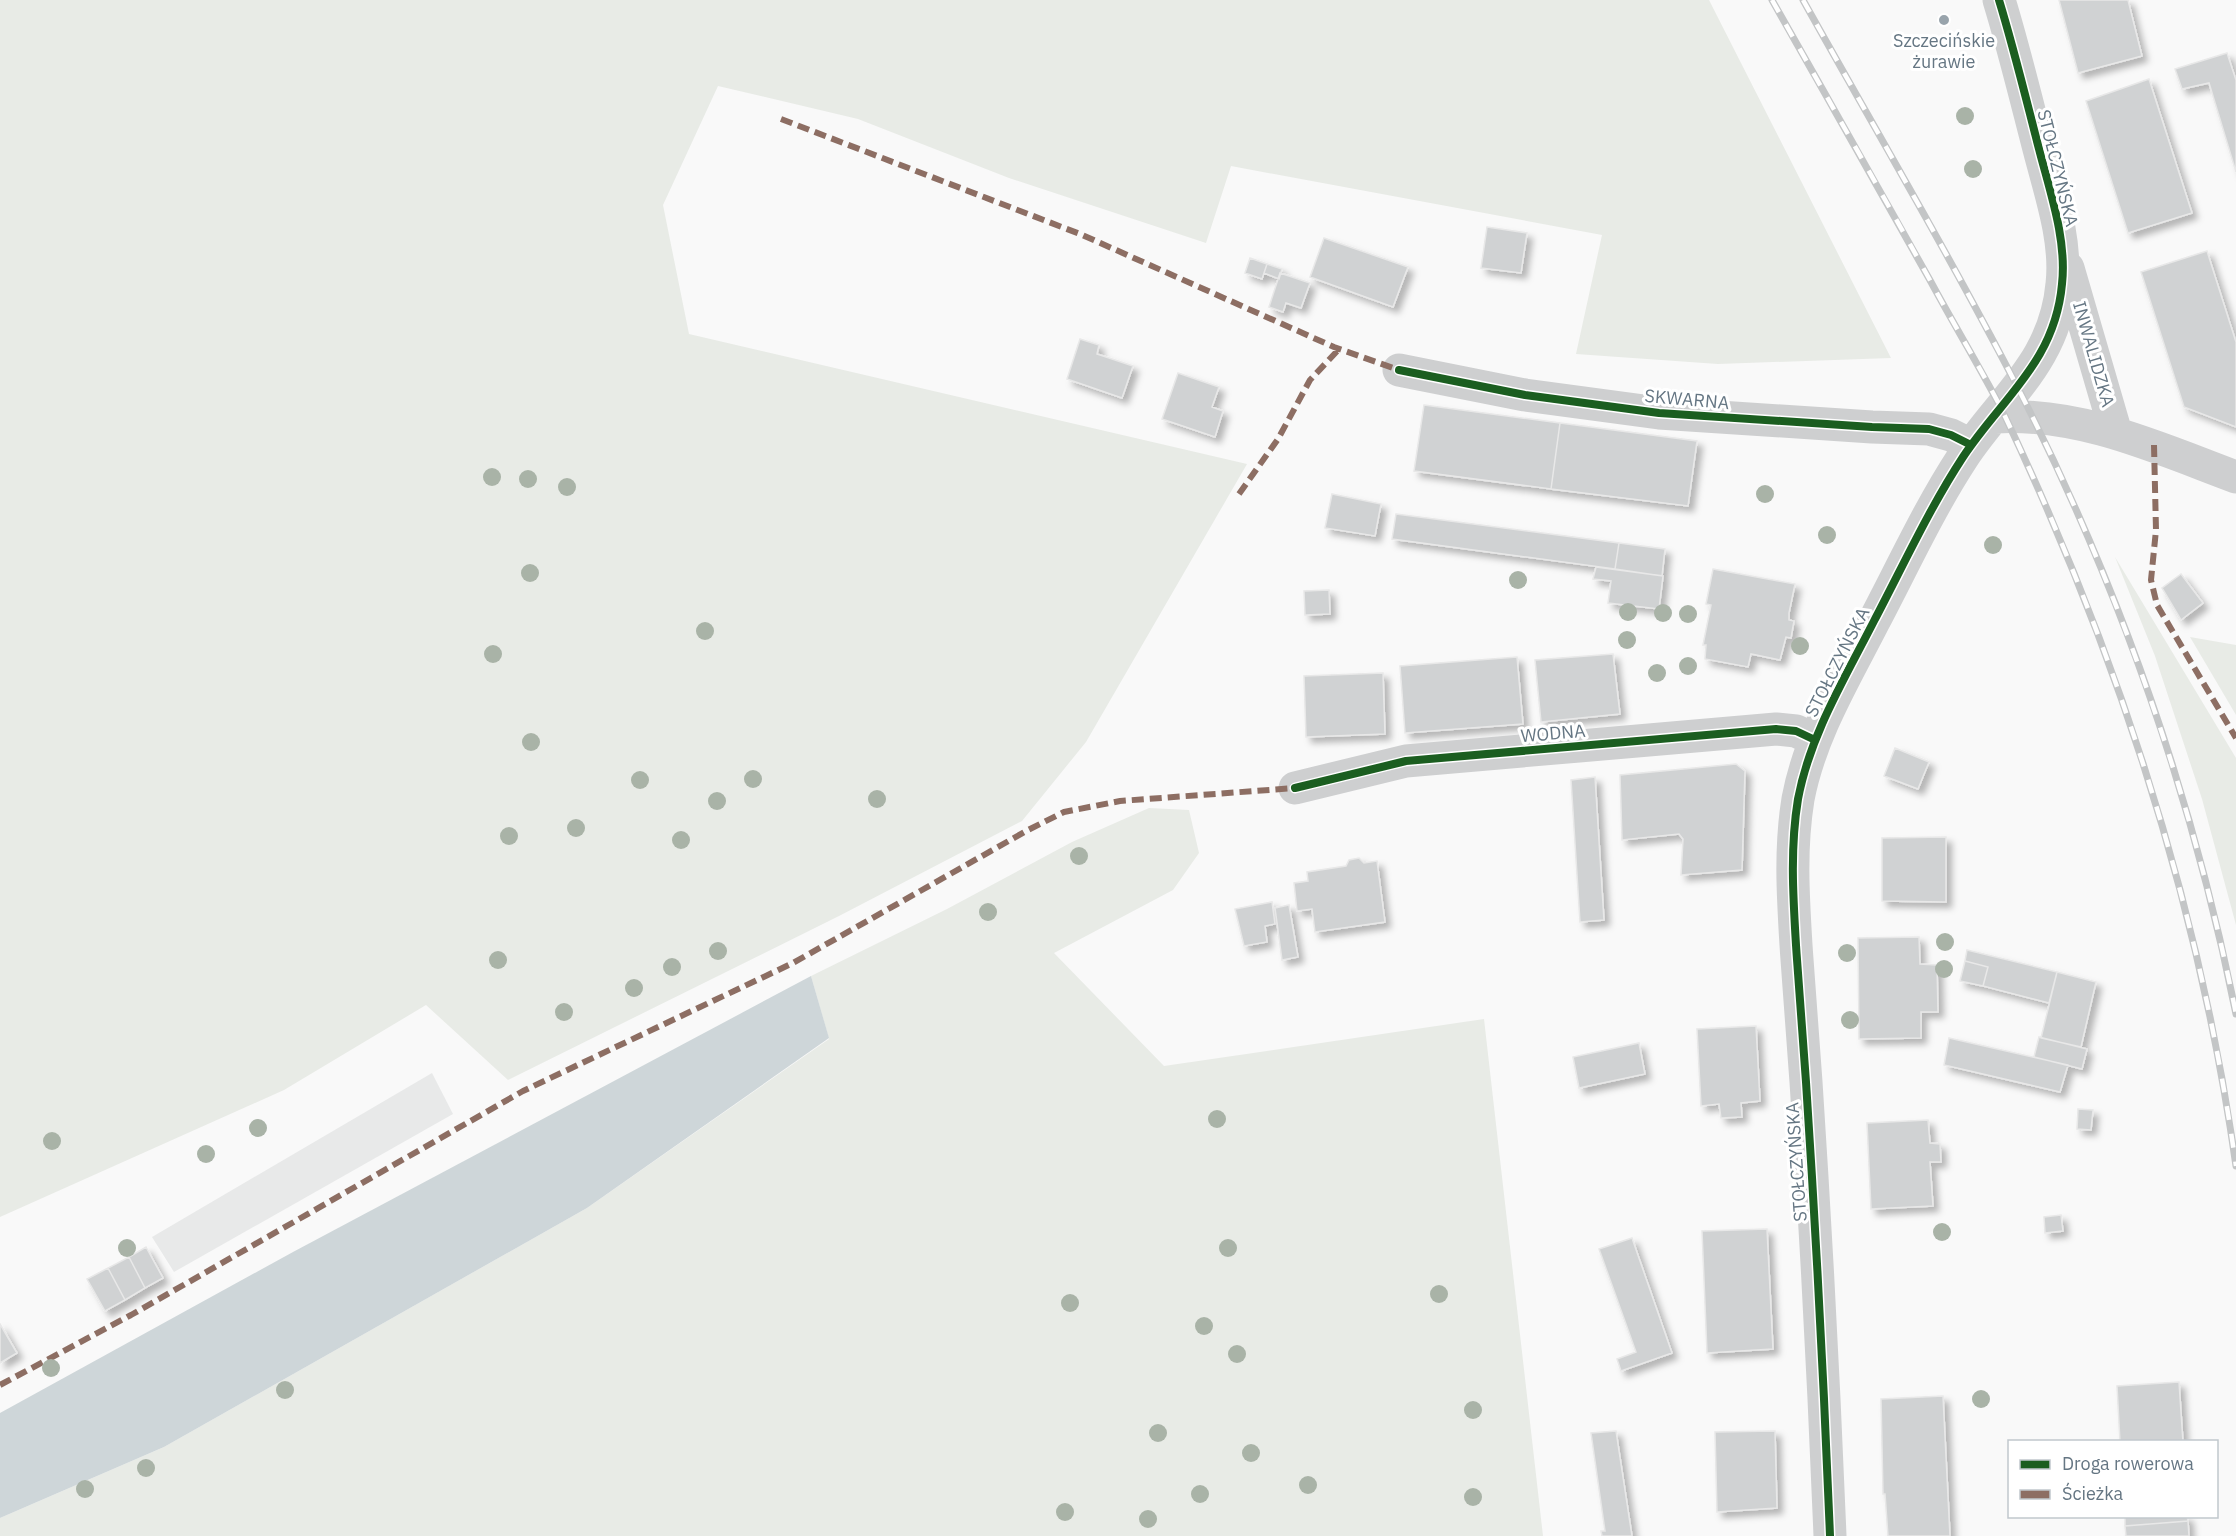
<svg xmlns="http://www.w3.org/2000/svg" width="2236" height="1536" font-family="'IBM Plex Sans',sans-serif">
	<style>
		.built { fill: #e8e9e9 }
		.green { fill: #e8ebe6 }
		.water { fill: #ced6d9 }
		.building { fill: #d0d2d3; stroke: #e8e8e8; stroke-width: 1.5; filter: url(#shadow) }
		.lines { fill: none; stroke-linecap: round; stroke-linejoin: round }
		.minor { stroke: #cecfd0; stroke-width: 33 }
		.rail-casing { stroke: #c3c5c6; stroke-width: 7 }
		.rail { stroke: #fff; stroke-width: 4.5; stroke-dasharray: 14; stroke-linecap: butt }
		.quiet { stroke: #8d6e63; stroke-width: 6; stroke-dasharray: 12 6; stroke-linecap: butt }
		.cycleway-casing { stroke: #fff; stroke-width: 11 }
		.cycleway { stroke: #1b5e20; stroke-width: 8 }
		.tree { fill: #a9b3a7 }
		.poi-dot { fill: #99a4ac; stroke: #fff; stroke-width: 2 }
		.labels { text-anchor: middle; dominant-baseline: central; stroke-width: 6; stroke-linejoin: round; paint-order: stroke }
		.poi-label { font-size: 18px; fill: #657683; stroke: #fff }
		.street-label { font-size: 18px; fill: #657683; stroke: #fff }
	</style>
	<defs>
		<filter id="shadow"><feDropShadow dx="5.5" dy="5.5" stdDeviation="3" flood-color="#0004"/></filter>
	</defs>
	<rect width="100%" height="100%" fill="#f9f9f9"/>
	<path class="built" d="M432,1073L453,1114L174,1272L152,1237Z"/>
	<path class="green" d="M0,0H1709L1891,358L1718,364L1576,354L1602,235L1231,166L1206,243L1009,178L858,119L718,86L663,205L689,334L1247,464L1086,742L1022,821L839,916L508,1080L426,1005L284,1090L0,1217Z
		M2115,557L2236,758V925L2202,799L2155,656Z
		M2190,637L2236,645V715Z
		M1149,808L1189,810L1199,853L1173,890L1054,953L1164,1066L1484,1019L1543,1536H0V1518L164,1447L587,1208L829,1039L811,976L947,909L1072,842Z"/>
	<path class="water" d="M811,976L829,1038L587,1208L164,1447L0,1518V1413L293,1252Z"/>
	<path class="building" d="M2059,0H2128L2142,56L2078,73Z
		M2227,53L2236,80V172L2209,83L2182,89L2175,69Z
		M2149,79L2192,213L2128,233L2086,101Z
		M1487,227L1527,233L1521,273L1481,268Z
		M1324,238L1408,267L1393,307L1310,277Z
		M2207,251L2236,342V427L2184,407L2141,272Z
		M1250,258L1267,264L1262,279L1245,273Z
		M1267,264L1282,269L1279,279L1264,273Z
		M1280,273L1310,283L1301,308L1286,303L1283,312L1269,307Z
		M1080,339L1099,345L1097,354L1133,366L1122,398L1067,379Z
		M1178,373L1219,387L1212,407L1223,411L1215,437L1162,419Z
		M1424,405L1560,423L1551,489L1414,471Z
		M1560,423L1697,441L1688,506L1551,489Z
		M1332,494L1381,504L1375,536L1325,528Z
		M1396,514L1619,543L1615,569L1392,539Z
		M1619,543L1665,549L1662,576L1615,569Z
		M1596,567L1663,576L1659,609L1608,603L1611,581L1593,579Z
		M1713,569L1795,584L1789,613V620L1794,621L1791,638L1786,637L1780,660L1751,654L1748,667L1705,659L1706,645H1703L1711,605L1706,604Z
		M2181,574L2203,603L2181,620L2162,588Z
		M1329,590L1330,614L1305,615L1304,591Z
		M1613,654L1620,714L1541,722L1535,660Z
		M1517,657L1523,724L1405,733L1400,666Z
		M1383,673L1385,734L1306,737L1304,676Z
		M1895,748L1929,762L1918,789L1884,776Z
		M1736,764L1745,771L1742,870L1681,875L1683,839L1679,834L1622,840L1620,775Z
		M1595,777L1604,920L1580,922L1571,780Z
		M1946,837V902L1882,901V838Z
		M1359,858L1364,863L1377,861L1385,922L1315,932L1312,909L1297,911L1294,883L1308,881L1307,872L1346,866L1349,860Z
		M1272,902L1275,924L1265,926L1267,942L1244,946L1235,909Z
		M1289,905L1298,957L1282,960L1275,908Z
		M1919,937L1920,964L1937,965L1938,1012H1921V1038L1859,1039L1858,938Z
		M1967,950L2057,972L2049,1003L1983,986L1988,967L1965,961Z
		M1965,961L1988,967L1983,986L1960,981Z
		M2057,972L2096,982L2081,1047L2041,1038Z
		M1756,1026L1760,1101L1741,1103L1742,1117L1721,1118L1719,1104L1701,1106L1697,1029Z
		M2039,1037L2087,1049L2082,1069L2034,1057Z
		M1949,1038L2068,1065L2060,1092L1944,1065Z
		M1639,1043L1645,1074L1579,1088L1573,1057Z
		M2078,1109L2093,1110L2091,1130L2077,1129Z
		M1928,1120L1930,1143L1940,1144L1941,1162H1930L1933,1206L1871,1209L1867,1123Z
		M2061,1215L2063,1231L2045,1233L2044,1217Z
		M1767,1229L1773,1349L1707,1353L1702,1231Z
		M1632,1238L1672,1353L1621,1371L1617,1359L1636,1352L1599,1249Z
		M146,1247L163,1278L145,1288L129,1257Z
		M129,1257L145,1288L125,1300L108,1268Z
		M108,1268L125,1300L105,1311L87,1279Z
		M0,1324L17,1353L0,1363Z
		M2179,1382L2183,1442H2120L2117,1386Z
		M1943,1396L1950,1536H1888L1885,1494H1883L1881,1399Z
		M1616,1431L1632,1536H1602L1601,1531H1605L1591,1433Z
		M1775,1431L1777,1508L1717,1512L1715,1432Z
		M2125,1516H2187L2188,1521L2125,1526Z
		M2188,1521L2189,1536H2126L2125,1526Z"/>
	<g class="lines">
		<path class="minor" d="M2068,268L2116,433
			M1399,370L1525,395L1659,413L1872,427L1929,429L1951,435L1971,445
			M1995,417C2081,412 2158,448 2236,477
			M1295,788L1406,761L1776,729L1796,731L1815,740
			M1830,1536C1824,1385 1816,1234 1806,1082C1803,1037 1799,991 1796,945C1793,896 1790,848 1798,799C1810,735 1845,678 1874,621C1903,566 1929,509 1963,457C2002,398 2055,362 2062,284C2067,240 2050,192 2039,149C2026,99 2014,49 1999,0"/>
		<g class="rail-casing">
			<path id="rail" d="M1772,0C1825,94 1879,188 1931,282C1954,325 1980,367 2002,410C2116,649 2199,903 2236,1166
				M1803,0C1875,129 1951,258 2019,390C2119,586 2193,798 2236,1014"/>
		</g>
		<use href="#rail" class="rail"/>
		<path class="quiet" d="M781,119L1080,234L1334,347L1399,370
			M2154,445L2156,530L2151,580L2157,605L2236,738
			M1239,494L1278,439L1310,380L1339,349
			M0,1385L131,1315L523,1091L793,963L1028,830L1064,812L1120,801L1295,788"/>
		<g class="cycleway-casing">
			<path id="cycleway" d="M1399,370L1525,395L1659,413L1872,427L1929,429L1951,435L1971,445
				M1295,788L1406,761L1776,729L1796,731L1815,740
				M1830,1536C1824,1385 1816,1234 1806,1082C1803,1037 1799,991 1796,945C1793,896 1790,848 1798,799C1810,735 1845,678 1874,621C1903,566 1929,509 1963,457C2002,398 2055,362 2062,284C2067,240 2050,192 2039,149C2026,99 2014,49 1999,0"/>
		</g>
		<use href="#cycleway" class="cycleway"/>
	</g>
	<g class="tree">
		<circle cx="1965" cy="116" r="9"/>
		<circle cx="1973" cy="169" r="9"/>
		<circle cx="492" cy="477" r="9"/>
		<circle cx="528" cy="479" r="9"/>
		<circle cx="567" cy="487" r="9"/>
		<circle cx="1765" cy="494" r="9"/>
		<circle cx="1827" cy="535" r="9"/>
		<circle cx="1993" cy="545" r="9"/>
		<circle cx="530" cy="573" r="9"/>
		<circle cx="1518" cy="580" r="9"/>
		<circle cx="1628" cy="612" r="9"/>
		<circle cx="1663" cy="613" r="9"/>
		<circle cx="1688" cy="614" r="9"/>
		<circle cx="705" cy="631" r="9"/>
		<circle cx="1627" cy="640" r="9"/>
		<circle cx="1800" cy="646" r="9"/>
		<circle cx="493" cy="654" r="9"/>
		<circle cx="1688" cy="666" r="9"/>
		<circle cx="1657" cy="673" r="9"/>
		<circle cx="531" cy="742" r="9"/>
		<circle cx="753" cy="779" r="9"/>
		<circle cx="640" cy="780" r="9"/>
		<circle cx="877" cy="799" r="9"/>
		<circle cx="717" cy="801" r="9"/>
		<circle cx="576" cy="828" r="9"/>
		<circle cx="509" cy="836" r="9"/>
		<circle cx="681" cy="840" r="9"/>
		<circle cx="1079" cy="856" r="9"/>
		<circle cx="988" cy="912" r="9"/>
		<circle cx="1945" cy="942" r="9"/>
		<circle cx="718" cy="951" r="9"/>
		<circle cx="1847" cy="953" r="9"/>
		<circle cx="498" cy="960" r="9"/>
		<circle cx="672" cy="967" r="9"/>
		<circle cx="1944" cy="969" r="9"/>
		<circle cx="634" cy="988" r="9"/>
		<circle cx="564" cy="1012" r="9"/>
		<circle cx="1850" cy="1020" r="9"/>
		<circle cx="1217" cy="1119" r="9"/>
		<circle cx="258" cy="1128" r="9"/>
		<circle cx="52" cy="1141" r="9"/>
		<circle cx="206" cy="1154" r="9"/>
		<circle cx="1942" cy="1232" r="9"/>
		<circle cx="127" cy="1248" r="9"/>
		<circle cx="1228" cy="1248" r="9"/>
		<circle cx="1439" cy="1294" r="9"/>
		<circle cx="1070" cy="1303" r="9"/>
		<circle cx="1204" cy="1326" r="9"/>
		<circle cx="1237" cy="1354" r="9"/>
		<circle cx="51" cy="1368" r="9"/>
		<circle cx="285" cy="1390" r="9"/>
		<circle cx="1981" cy="1399" r="9"/>
		<circle cx="1473" cy="1410" r="9"/>
		<circle cx="1158" cy="1433" r="9"/>
		<circle cx="1251" cy="1453" r="9"/>
		<circle cx="146" cy="1468" r="9"/>
		<circle cx="1308" cy="1485" r="9"/>
		<circle cx="85" cy="1489" r="9"/>
		<circle cx="1200" cy="1494" r="9"/>
		<circle cx="1473" cy="1497" r="9"/>
		<circle cx="1065" cy="1512" r="9"/>
		<circle cx="1148" cy="1519" r="9"/>
	</g>
	<circle class="poi-dot" cx="1944" cy="20" r="6"/>
	<g class="labels">
		<g class="poi-label">
			<text x="1944" y="40">Szczecińskie<tspan x="1944" dy="21">żurawie</tspan></text>
		</g>
		<g class="street-label">
			<text transform="translate(2058 168) rotate(76)">STOŁCZYŃSKA</text>
			<text transform="translate(2094 354) rotate(74)">INWALIDZKA</text>
			<text transform="translate(1687 399) rotate(5)">SKWARNA</text>
			<text transform="translate(1837 662) rotate(-63)">STOŁCZYŃSKA</text>
			<text transform="translate(1553 733) rotate(-5)">WODNA</text>
			<text transform="translate(1796 1162) rotate(-94)">STOŁCZYŃSKA</text>
		</g>
	</g>
	<rect x="2008" y="1440" width="210" height="78" fill="#ffffff" stroke="#c1c8cd" stroke-width="1.5"/>
	<rect x="2020" y="1460" width="30" height="9" fill="#1b5e20" stroke="#c1c8cd" stroke-width="1.5"/>
	<text x="2062" y="1470" font-size="18" fill="#657683">Droga rowerowa</text>
	<rect x="2020" y="1490" width="30" height="9" fill="#8d6e63" stroke="#c1c8cd" stroke-width="1.5"/>
	<text x="2062" y="1500" font-size="18" fill="#657683">Ścieżka</text>
</svg>
